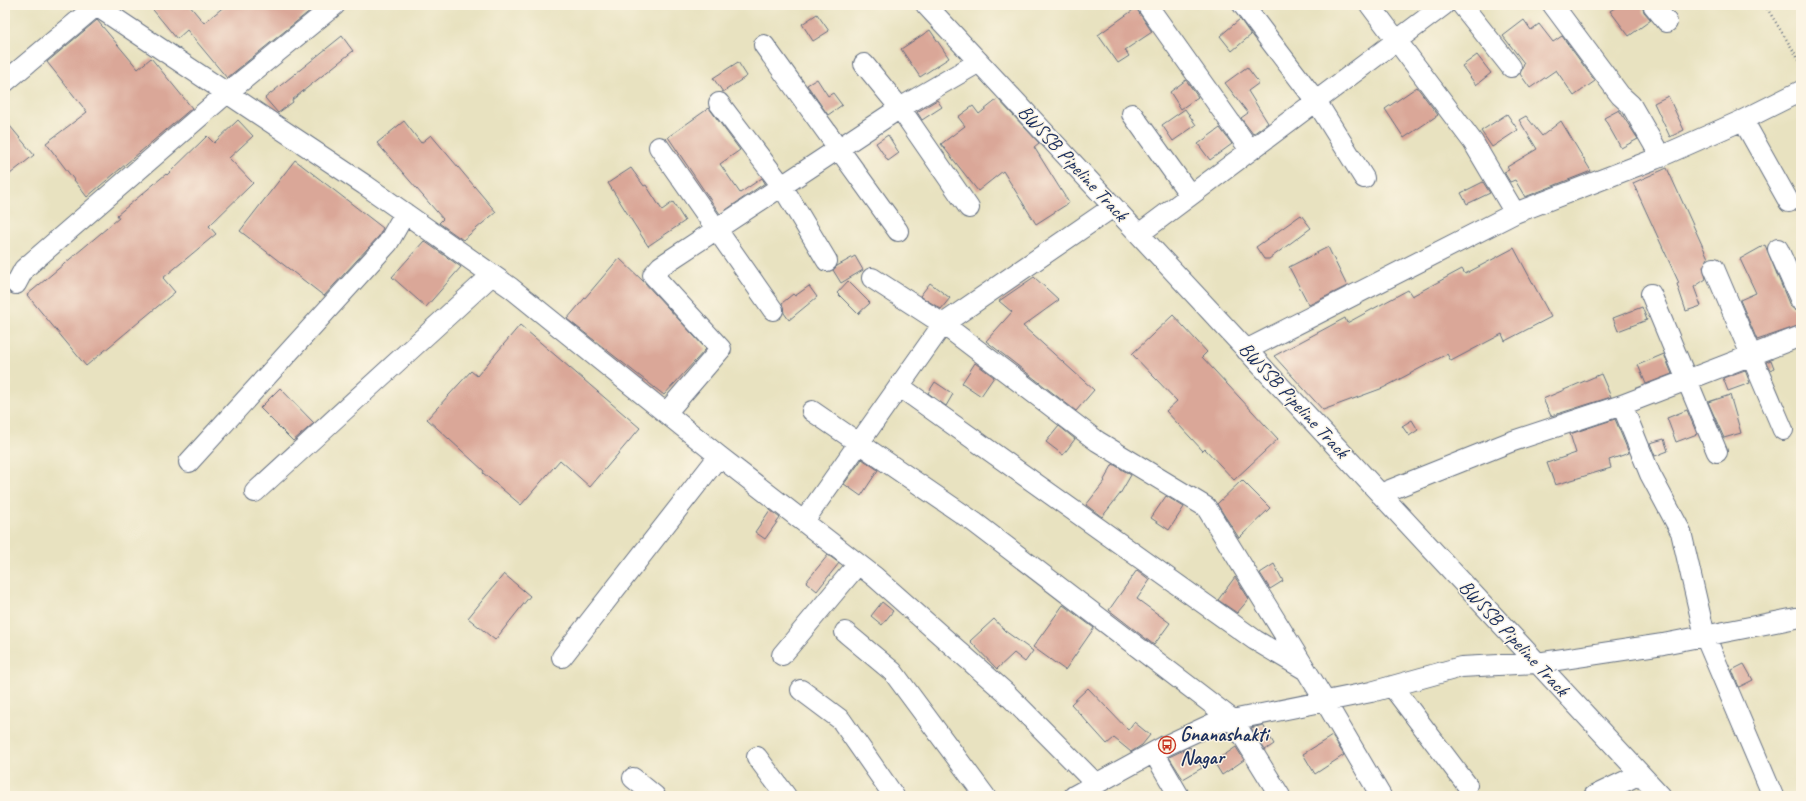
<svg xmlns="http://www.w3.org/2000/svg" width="1806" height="801" font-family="Caveat,sans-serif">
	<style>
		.building { fill: #daa798 }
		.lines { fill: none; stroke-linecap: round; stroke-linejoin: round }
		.minor-casing { stroke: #636e80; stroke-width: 22 }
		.path { stroke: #636e80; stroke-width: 2.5; stroke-dasharray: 1 3; stroke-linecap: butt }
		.minor { stroke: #fff; stroke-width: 20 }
		.labels { text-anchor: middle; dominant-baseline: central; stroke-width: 3; stroke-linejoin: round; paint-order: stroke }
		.street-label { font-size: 20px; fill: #1b2f5e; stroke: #fcf5e5 }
		.poi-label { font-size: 20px; font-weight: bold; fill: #1b2f5e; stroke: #fcf5e5; text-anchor: start }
	</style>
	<rect width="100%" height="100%" fill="#fcf5e5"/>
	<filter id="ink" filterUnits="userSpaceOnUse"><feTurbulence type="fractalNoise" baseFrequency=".025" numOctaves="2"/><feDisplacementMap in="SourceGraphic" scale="8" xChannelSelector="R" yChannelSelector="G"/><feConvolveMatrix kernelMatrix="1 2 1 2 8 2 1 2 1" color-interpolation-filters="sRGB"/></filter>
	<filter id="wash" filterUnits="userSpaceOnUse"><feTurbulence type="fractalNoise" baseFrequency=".012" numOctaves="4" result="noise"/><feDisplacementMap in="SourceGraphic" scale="16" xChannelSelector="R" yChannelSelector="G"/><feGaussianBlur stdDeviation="0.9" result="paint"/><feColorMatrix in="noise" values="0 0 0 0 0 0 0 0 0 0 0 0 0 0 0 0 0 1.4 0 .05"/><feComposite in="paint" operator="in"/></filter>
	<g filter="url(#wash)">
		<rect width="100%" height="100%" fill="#e8e2c0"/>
		<g id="blocks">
			<path class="building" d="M149,5H189L204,23L226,5H317L227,78L187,30L177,39Z
				M1619,5H1642L1644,12L1651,20L1629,36L1610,11Z
				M1136,8L1152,32L1125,50L1129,56L1118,63L1098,35Z
				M817,14L829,31L813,41L802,24Z
				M1240,19L1251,35L1232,51L1220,36Z
				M97,20L138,69L151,58L192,108L87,197L46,143L87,112L47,62Z
				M1524,20L1531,30L1539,24L1553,42L1562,36L1595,81L1574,96L1556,70L1530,88L1520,74L1524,63L1503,36Z
				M930,30L949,58L920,77L901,49Z
				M342,36L353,51L292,100L293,102L278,113L265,98Z
				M1477,55L1491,73L1476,85L1462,66Z
				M738,62L747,76L723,92L713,78Z
				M1247,67L1259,83L1248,91L1268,123L1253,134L1241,118L1248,113L1225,83Z
				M817,79L828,96L833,93L842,105L828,115L807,85Z
				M1186,80L1198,97L1181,109L1170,92Z
				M1417,87L1438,115L1404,138L1385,109Z
				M1668,96L1684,130L1670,137L1654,103Z
				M998,99L1039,143L1034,147L1069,203L1036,224L1003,171L978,191L941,144L965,126L958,117L973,106L979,114Z
				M937,100L942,107L922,120L917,112Z
				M709,108L740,150L720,164L740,193L762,178L765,183L720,214L668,137Z
				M1185,109L1196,125L1173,141L1162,125Z
				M1619,110L1638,139L1621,148L1604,118Z
				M1507,114L1518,130L1492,147L1481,131Z
				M1526,116L1542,136L1561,121L1591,171L1525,197L1515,180L1510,182L1504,172L1509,170L1507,167L1537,149L1519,120Z
				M5,120L34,155L5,178Z
				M238,120L253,136L229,158L253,183L209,226L216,234L163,278L175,292L86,366L27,295L119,218L117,215L166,174L167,175L207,136L214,143Z
				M404,121L421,143L431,135L496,212L463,240L439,223L443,219L377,143Z
				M1220,128L1232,144L1210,160L1198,144Z
				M888,135L899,153L888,161L876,143Z
				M295,160L383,228L379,236L324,296L240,231Z
				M631,168L644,186L646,185L662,210L673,202L685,221L648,246L608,183Z
				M1667,168L1708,258L1703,267L1706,279L1694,287L1701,306L1686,311L1677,284L1679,283L1633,183Z
				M1483,182L1490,193L1467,204L1461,193Z
				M1301,215L1311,228L1269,259H1264L1256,247Z
				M424,241L461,267L426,307L392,277Z
				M1765,245L1790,306L1795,310L1801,312V325L1757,340L1740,300L1756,293L1740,259Z
				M1328,247L1347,286L1309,305L1289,267Z
				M1514,248L1551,317L1505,341L1502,334L1451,361L1447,354L1383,388L1323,410L1274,356L1345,318L1347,323L1408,290L1412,296L1462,269L1465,274Z
				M855,256L863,270L841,283L833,270L837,266Z
				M619,258L643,281L706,349L664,395L567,319Z
				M1034,277L1059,300L1023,326L1094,390L1076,411L986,341L1012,312L999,301Z
				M848,281L870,303L858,314L837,293Z
				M930,283L950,298L941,309L920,296Z
				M809,286L817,297L789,320L784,313L782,303L793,294L795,296Z
				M1642,307L1647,320L1618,331L1613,318Z
				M1173,315L1207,352L1202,357L1278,439L1234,480L1205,449L1203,451L1166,411L1177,401L1132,354Z
				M520,325L640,428L590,487L560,460L521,505L483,473L484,471L427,419L471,371L477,376Z
				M1664,354L1672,374L1646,384L1638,365Z
				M1771,360L1774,368L1770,370L1766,362Z
				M975,363L994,377L981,396L962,383Z
				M1745,370L1750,383L1728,391L1723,378Z
				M1601,374L1611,397L1551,416L1543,399Z
				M935,382L953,394L946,406L928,393Z
				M280,388L314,423L293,441L260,408Z
				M1730,395L1741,433L1724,438L1708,402Z
				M1687,410L1697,434L1676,442L1667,418Z
				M1615,419L1629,453L1609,460L1611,468L1555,485L1547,463L1576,453L1570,434Z
				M1412,420L1418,430L1409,436L1402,426Z
				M1059,426L1075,439L1063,455L1046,442Z
				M1664,439L1668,451L1655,456L1650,443Z
				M862,459L878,470L861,496L844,484Z
				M1113,464L1131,475L1120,494L1102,517L1086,505L1105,481L1104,480Z
				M1242,480L1270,508L1239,538L1217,504Z
				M1166,496L1184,507L1169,530L1151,518Z
				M770,510L780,518L765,539L755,532Z
				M828,555L839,563L817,591L806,582Z
				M1274,564L1283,581L1270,589L1260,573Z
				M1137,570L1150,580L1137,599L1170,623L1154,645L1109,610Z
				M504,574L530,596L495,640L468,618Z
				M1235,577L1249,599L1237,613L1218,600Z
				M882,602L893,611L882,625L871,616Z
				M1063,605L1094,628L1065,670L1033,647Z
				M994,619L1005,631L1033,651L1025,662L1014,653L997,669L970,641Z
				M1744,664L1753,680L1739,687L1732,670Z
				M1088,688L1128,730L1134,722L1150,735L1142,745L1131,752L1114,738L1107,744L1071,704Z
				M1263,725L1274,744L1265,750L1251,728Z
				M1332,736L1344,755L1315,774L1303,754Z
				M1190,747L1202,768L1183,779L1169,757Z
				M1236,747L1244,760L1222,775L1214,762Z"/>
		</g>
	</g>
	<g filter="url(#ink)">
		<use href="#blocks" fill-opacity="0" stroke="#636e80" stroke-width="1"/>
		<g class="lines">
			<g class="minor-casing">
				<path id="minor" d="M95,5L365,185L511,288L719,456L875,577L1006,693L1096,784
					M926,5L1661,796
					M1147,5L1250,150
					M1243,5L1316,101L1364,178
					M1370,5L1473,142L1515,213
					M1462,5L1511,67
					M1553,5L1620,95L1631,105L1661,157
					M1653,5L1667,22
					M764,45L898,231
					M864,64L900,108L969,208
					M5,82L97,5
					M719,103L782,186L827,261
					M1132,114L1190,195
					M1743,120L1789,202
					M659,147L773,310
					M1139,234L1444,5
					M1778,249L1801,301
					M1714,268L1783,430
					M872,278L943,324L1097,441L1206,507L1325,701L1381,796
					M16,284L24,269L227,93L335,5
					M1651,294L1717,452
					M1246,350L1515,213L1655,159L1743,120L1801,91
					M899,386L1255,640L1304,669
					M1622,405L1650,474L1681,532L1705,636L1773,796
					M812,411L974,522L1233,720L1280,796
					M666,413L721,349L653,275L661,266L900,108L979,62
					M189,462L388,243L405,213
					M255,492L492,275
					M1380,494L1510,442L1622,405L1801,336
					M804,521L943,324L1113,207
					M845,632L893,672L985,796
					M782,655L858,564
					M562,657L719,456
					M1392,686L1467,785
					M801,690L841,720L894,796
					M1154,753L1179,796
					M757,757L786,796
					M633,778L655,796
					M1074,796L1167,745L1212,724L1371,692L1461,667L1537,663L1663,644L1801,617
					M1594,796L1640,774"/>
			</g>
			<path class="path" d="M1765,5L1801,63"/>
			<use href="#minor" class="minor"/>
		</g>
	</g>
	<defs>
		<g id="bus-ring" transform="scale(0.9)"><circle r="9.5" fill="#fcf5e5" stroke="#c8321e" stroke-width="1.5"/><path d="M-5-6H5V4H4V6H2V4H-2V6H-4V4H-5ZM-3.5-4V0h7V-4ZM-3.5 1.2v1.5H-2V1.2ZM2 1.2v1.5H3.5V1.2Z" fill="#c8321e"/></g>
	</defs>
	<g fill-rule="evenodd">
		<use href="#bus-ring" x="1167" y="745"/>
	</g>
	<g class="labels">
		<g class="street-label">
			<text transform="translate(1073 163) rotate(47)">BWSSB Pipeline Track</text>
			<text transform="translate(1294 400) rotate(47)">BWSSB Pipeline Track</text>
			<text transform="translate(1514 638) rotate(47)">BWSSB Pipeline Track</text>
		</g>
		<g class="poi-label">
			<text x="1180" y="734">Gnanashakti<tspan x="1180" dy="23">Nagar</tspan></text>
		</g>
	</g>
	<rect width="1806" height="801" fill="none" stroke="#fcf5e5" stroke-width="20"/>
</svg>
